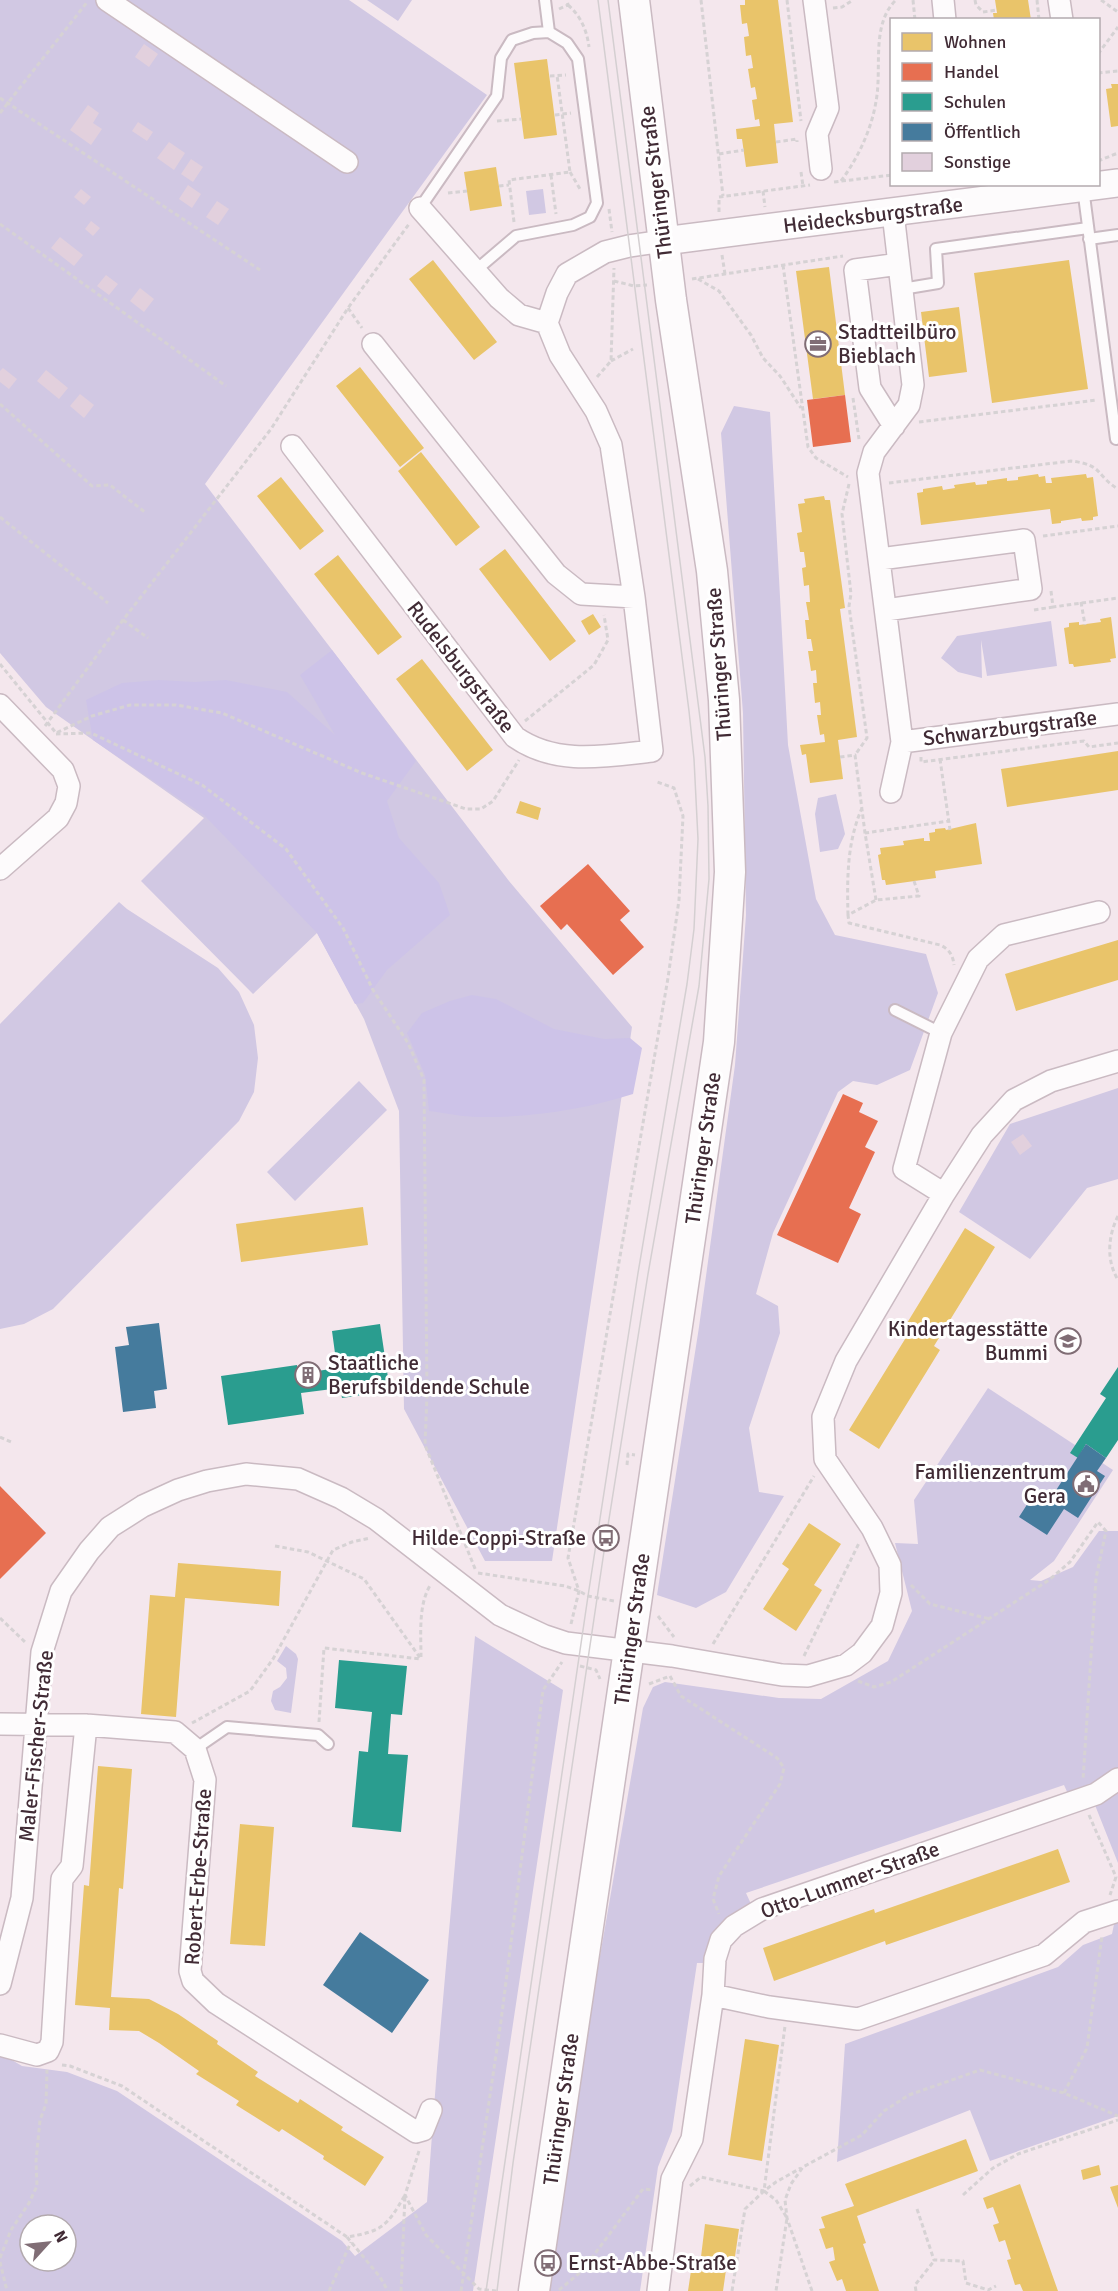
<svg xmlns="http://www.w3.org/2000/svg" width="1118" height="2291" font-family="Signika,sans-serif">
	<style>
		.green { fill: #d1c8e3; fill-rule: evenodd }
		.forest { fill: #cdc3e8 }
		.homes { fill: #e9c46a }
		.shops { fill: #e76f51 }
		.schools { fill: #2a9d8f }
		.public { fill: #457b9d }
		.building { fill: #e2d0dd }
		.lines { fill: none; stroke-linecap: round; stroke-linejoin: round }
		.service-casing { stroke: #cabac2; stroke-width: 14 }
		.minor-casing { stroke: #cabac2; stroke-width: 24 }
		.tertiary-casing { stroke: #cabac2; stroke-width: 30 }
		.secondary-casing { stroke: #cabac2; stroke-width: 33 }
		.path { stroke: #d6d2d4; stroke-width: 3; stroke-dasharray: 4.5 3; stroke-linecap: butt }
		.service { stroke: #fdfbfc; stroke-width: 10 }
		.minor { stroke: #fdfbfc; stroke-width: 21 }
		.tertiary { stroke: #fdfbfc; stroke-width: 27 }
		.secondary { stroke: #fdfbfc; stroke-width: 30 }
		.tram { stroke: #d4cfd1; stroke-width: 1.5 }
		.labels { text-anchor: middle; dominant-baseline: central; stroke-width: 6; stroke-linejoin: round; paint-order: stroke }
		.street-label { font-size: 21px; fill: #412b35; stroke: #fff }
		.poi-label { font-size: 21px; fill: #412b35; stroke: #fff; text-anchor: start }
	</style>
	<rect width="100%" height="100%" fill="#f4e7ed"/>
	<path class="green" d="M0,0H349L487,95L205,484L509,881L632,1027L552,1561H485L404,1409L399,1111L364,1019L317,933L253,994L141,881L204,818L46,707L0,653Z
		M367,0H412L398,21Z
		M543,189L546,213L529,215L526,191Z
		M734,406L770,412L788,745L816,899L835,935L926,954L938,993L910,1070L877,1085L853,1081L838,1092L773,1233L756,1294L778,1306L780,1333L749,1428L759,1492L784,1496L726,1592L696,1608L657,1595L699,1327L735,1065L746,915L743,713L721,433Z
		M1051,621L1057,666L987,676L981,640L982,678L958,672L941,658L957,636Z
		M836,794L845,834L838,849L820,852L815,814L818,798Z
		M119,902L127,909L218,968L239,992L254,1025L258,1058L254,1092L239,1121L53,1309L24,1324L0,1329V1024Z
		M359,1081L387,1110L295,1201L267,1172Z
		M1118,1088V1179L1087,1188L1030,1259L959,1212L1010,1124Z
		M988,1388L1113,1470L1054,1561L1030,1580L1041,1581L1073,1567L1099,1531H1118V1863L1089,1790L1069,1796L1064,1785L746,1893L751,1904L727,1919L716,1930L708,1963H697L672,2131L658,2167L640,2291H549L569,2135L643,1708L653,1687L665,1682L779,1698L821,1699L888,1661L912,1611L895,1543L918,1544L914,1500Z
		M475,1636L563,1690L473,2291H0V2053L22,2066L67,2072L117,2091L342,2241L355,2256L427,2202L437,2068ZM30,2225H66V2261H30Z
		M286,1646L296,1654L298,1659L291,1713L275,1710L271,1701L273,1691L280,1687L287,1678L286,1668L277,1661Z
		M1118,1905V2116L990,2161L970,2110L837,2162L845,2044L1058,1967L1083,1945L1112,1934Z"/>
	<path class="forest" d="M332,650L416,761L387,801L399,838L439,883L450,915L387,970L363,1003L355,1004L317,933L204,815L93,740L86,700L122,683L159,680L194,682L226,680L287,692L335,735L300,675Z
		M472,995L496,999L554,1029L604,1039L630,1038L642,1048L633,1094C587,1109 528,1118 479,1117C463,1117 445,1113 429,1111L425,1075L407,1033L422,1013L450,1001Z"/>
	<path class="homes" d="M745,0H778L793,122L774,124L778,163L746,167L742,139H737L736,129L760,126L759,119L755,120L752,100L757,99L755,87L751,88L748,69L753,68L751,55L746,56L744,37L749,36L747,23L742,24L740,5H745Z
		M995,0H1028L1031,20H994L993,13H997Z
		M547,59L557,135L524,139L514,63Z
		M1111,84H1118V126L1111,127L1106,89L1112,88Z
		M496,167L502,206L470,211L464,172Z
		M433,260L497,342L474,360L409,279Z
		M1069,260L1088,389L992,403L974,273Z
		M829,267L845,395L813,399L796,271Z
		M959,307L967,372L929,377L921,312Z
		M360,367L424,448L400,467L336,386Z
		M421,452L480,527L456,546L398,471Z
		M1038,474L1039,477L1045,476L1046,483H1052L1051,478L1086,474L1087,478L1093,477L1098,516L1093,517V520L1082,521L1081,518L1061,521V523L1052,524L1050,509L921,525L917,493L923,492V489L942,486L943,490L955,488L954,485L975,482L976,485L987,484V481L1007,478V481L1018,480V477Z
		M281,477L324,531L300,550L257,496Z
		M824,496L825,500H830L845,608L840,609L857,737L838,740L843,779L810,783L806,754L802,755L800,745L825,742L824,734L820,735L817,715H821L820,702L815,703L813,683H817L816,670L811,671L808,651H813L811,639H807L805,620H809L806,602H810L809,585L804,586L802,568L806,567L804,552H800L797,533L802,532L798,504L805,503L804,499Z
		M505,549L576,641L550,661L479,569Z
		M338,555L402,637L378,655L314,574Z
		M593,614L601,627L589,635L581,621Z
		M1111,617L1116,658L1110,659L1111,662L1074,667L1073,664H1069L1064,628L1069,627V623L1079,622V625L1101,622L1100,619Z
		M422,659L493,750L467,771L396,679Z
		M1118,751V790L1007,807L1001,769Z
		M520,801L541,808L538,820L516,813Z
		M976,823L982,864L935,871L936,878L886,885L885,880H882L878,855L881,854L880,848L904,845L903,841L924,838V841H930L929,833L935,832V829L945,828L946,830Z
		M1118,940V980L1016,1011L1005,974Z
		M363,1207L368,1245L241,1262L236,1224Z
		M965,1228L995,1247L934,1346L940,1350L879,1449L849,1430L910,1331L904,1328Z
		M809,1523L841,1544L814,1585L822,1590L796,1631L763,1609L789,1569L782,1564Z
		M178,1563L281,1571L279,1606L185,1598L176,1717L141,1714L150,1595L175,1597Z
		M98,1766L132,1769L123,1889L119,1888L111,1997L149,1999L178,2014L218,2041L217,2044L258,2072L255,2076L298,2103L300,2099L343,2127L341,2130L384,2157L365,2186L323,2159L324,2156L282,2129L279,2132L236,2105L239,2101L196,2074L199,2071L159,2043L139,2031L109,2030L110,2008L75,2005L84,1885L89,1886Z
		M240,1824L274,1827L265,1946L230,1944Z
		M1058,1849L1070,1882L886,1945L885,1941L774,1981L763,1948L874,1909L875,1913Z
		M745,2039L779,2045L762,2161L728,2155Z
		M966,2139L978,2171L857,2216L866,2243L863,2244L879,2291H846L842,2279L837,2281L829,2262L835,2260L833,2247L826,2249L819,2229L825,2228L821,2217L854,2206L845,2184Z
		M1099,2165L1101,2175L1083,2180L1081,2170Z
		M1020,2184L1058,2291H1023L1020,2284L1015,2285L1007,2260L1011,2259L1005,2240L999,2242L993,2225L999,2223L993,2207L987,2209L983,2198Z
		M1118,2185V2208L1110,2187Z
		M705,2224L739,2229L733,2270H726L723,2291H688L692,2264L700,2265Z"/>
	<path class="shops" d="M845,395L851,442L813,447L807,400Z
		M588,864L630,911L620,920L644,947L613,975L567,924L561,930L540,906Z
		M843,1094L863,1103L859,1112L878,1121L865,1147L875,1152L849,1208L861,1214L838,1263L777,1235Z
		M0,1486L46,1533L0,1579Z"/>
	<path class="schools" d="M380,1324L390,1391L342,1398L340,1388L301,1393L304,1414L228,1425L221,1376L297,1365L298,1374L337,1368L332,1331Z
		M1118,1367V1440L1106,1458L1086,1444L1078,1458L1070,1453L1106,1398L1100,1394Z
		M339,1660L407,1666L402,1715L391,1714L388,1754L408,1755L401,1832L352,1827L359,1751L368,1752L372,1712L335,1708Z"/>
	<path class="public" d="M159,1323L167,1389L154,1391L156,1408L123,1412L115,1347L129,1345L126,1327Z
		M1086,1444L1106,1458L1097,1471L1105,1476L1078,1518L1064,1509L1047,1535L1019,1517L1037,1489L1051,1498Z
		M360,1932L429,1980L392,2033L323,1985Z"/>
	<path class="building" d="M144,44L158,54L149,67L135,57Z
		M88,105L99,113L93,123L102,129L91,145L70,130Z
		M138,122L153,132L147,141L132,131Z
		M169,142L185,153L174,170L157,158Z
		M191,159L203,167L193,182L181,174Z
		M188,185L201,194L192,208L179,199Z
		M81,189L91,197L84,205L74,197Z
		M217,201L229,209L218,225L206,217Z
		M91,221L100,228L93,236L85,229Z
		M60,237L83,255L74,266L51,248Z
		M106,275L118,284L109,295L97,286Z
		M140,288L154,299L144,312L130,301Z
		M3,368L17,379L9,389L0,382V371Z
		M46,370L68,388L59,399L37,381Z
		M80,394L94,405L84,418L70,406Z
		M1023,1134L1032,1146L1020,1155L1011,1142Z"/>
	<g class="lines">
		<g class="service-casing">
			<path id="service" d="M545,0L549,32
				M1083,188L1116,439L1118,438
				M420,208L497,96L501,58L512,40L533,33L549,32L567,43L578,59L597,203L590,217L573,225L516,236L475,271
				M1089,239L1118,235
				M902,289L938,283L936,249L1088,228
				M895,1010L941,1033
				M195,1749L227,1727L318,1735L328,1744"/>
		</g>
		<g class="minor-casing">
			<path id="minor" d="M107,0L347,162
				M814,0L828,108L817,134L821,169
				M943,0L945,20
				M1059,0L1062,20
				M420,208L499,298L519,315L547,323
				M373,344L556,574L581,594L634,597
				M894,426L870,388L855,270L899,264
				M292,446L515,737C556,766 606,756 652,751L634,597L611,445L596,411L560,355L547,323L557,293L567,274L605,252L629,246L664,241
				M880,559L1024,540L1031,589L886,610
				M0,705L63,770L69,786L66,803L58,818L0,869
				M902,742L1118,714
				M891,792L902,742L868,473L874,452L909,405L913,385L893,213
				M944,1194L904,1169L941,1033L978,959L1004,935L1099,912
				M0,1724L86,1725L175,1732L195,1749L205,1780L190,1971L193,1981L216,2003L416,2132L423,2130L431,2110
				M0,1984L22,1898L42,1652L61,1591L89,1551L110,1527L143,1506L178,1490L207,1481L246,1474L298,1479L341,1498L376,1519L500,1615L545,1636L566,1643L672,1656L782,1675L808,1676L846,1665L862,1653L882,1626L891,1593L890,1565L872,1528L825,1459L823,1417L846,1361L944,1194L982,1135L1014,1100L1051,1081L1118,1061
				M713,1995L769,2007L858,2019L1044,1955L1084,1922L1118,1911
				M0,2045L37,2055L48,2051L52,2042L62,1879L72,1866L86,1725
				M658,2291L672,2179L692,2139L713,1995L715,1959L721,1940L734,1926L762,1909L1096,1794L1118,1779"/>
		</g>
		<g class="tertiary-casing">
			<path id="tertiary" d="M664,241L1118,183"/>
		</g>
		<g class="secondary-casing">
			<path id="secondary" d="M534,2291L719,1042L730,872L724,700L712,571L671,300L634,0"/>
		</g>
		<path class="path" d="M701,0L723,196
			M787,0L801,121
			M913,0L915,20
			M975,0L976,5L983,12L997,10
			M1037,0L1039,20
			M1101,0L1118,12
			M568,5C581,16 587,31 589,47
			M833,8L842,7L853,0
			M559,9L568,5L567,0
			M1098,54L1118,27
			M1098,73L1118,71
			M550,76L566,75
			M0,98L260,270
			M0,113L88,1
			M555,115L571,113
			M497,121L521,119
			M776,142L797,139V142
			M719,154L744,150
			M1098,161L1118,153
			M570,172L580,189
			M801,172L803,186
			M551,175L556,214
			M841,181C860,155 873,126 877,95C881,64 872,23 896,0
			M834,182L892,175
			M499,186L509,185
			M763,191L765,207
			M448,193L467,191
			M609,209L612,232
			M719,212V197L810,185
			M514,222L509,180L570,172L557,75
			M0,224L226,386
			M722,255L725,274
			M783,265L808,447L816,458L848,477
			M692,279L843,256
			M698,279L719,291L751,335L763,358L780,376L801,408
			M614,281L634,286L647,285
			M348,308L362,328
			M611,361L633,349
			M597,377L611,361L614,268
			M853,398L859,439
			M0,404L92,486L110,485L146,513
			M919,422L1097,400
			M889,483L1071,461C1104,465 1095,475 1118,489
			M849,484L842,514L851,594L849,606L867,738L855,755
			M0,517L108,603
			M1043,536L1118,526
			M1051,591L1053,607L1118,598
			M1081,602L1085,625
			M1034,610L1053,607
			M123,620L148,638
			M0,664L56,733L92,716L130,705H176L222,713L362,773L466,809H481L493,801L519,760
			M525,721L594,665L608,640L604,615
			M45,726L123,620L271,429L348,308L409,224
			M56,734L91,733L202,785L286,849L343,928L373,990L408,1043L424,1080L427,1395L425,1445L476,1571
			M840,757L855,755L865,833
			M921,757V762L1084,741L1089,747L1118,743
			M940,759L950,830
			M914,881L919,896L876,900L848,915L849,923L940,945C949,949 953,955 954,965
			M876,900L865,833L949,821
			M848,915C847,878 847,842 862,808
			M1118,1216C1108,1236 1106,1260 1118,1280
			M0,1437L11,1442
			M627,1465L628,1454L635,1455
			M275,1546L308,1552L364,1579L421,1659
			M478,1573L565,1586L579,1591L588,1596L614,1601
			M911,1585L930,1604L990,1619
			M658,1616L674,1637
			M0,1618L25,1642
			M571,1624L579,1591L568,1558L668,978L679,900L683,816L674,788L657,782
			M713,1644L814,1476
			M804,1656L859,1543
			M421,1657C421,1634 418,1604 431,1584
			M580,1666L596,1670L600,1679
			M858,1681L874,1687L891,1682L1049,1580L1070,1562L1098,1522L1106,1531L1096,1578L1083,1780
			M649,1684L670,1676L681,1696L777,1758L784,1768L780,1784L719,1876L713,1899L719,1914
			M319,1722L324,1648L421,1659
			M192,1723L250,1691L273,1659L333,1550L352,1542L370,1538
			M1089,1815L1116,1877L1110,1895
			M62,2065L70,2066L122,2086L347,2237C383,2231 387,2226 405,2195L401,2291
			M1064,2093L1087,2048L1102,1936
			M419,2151L405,2195L426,2235L479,2289L496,2291
			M690,2186L701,2177L764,2191L776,2182L801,2168
			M764,2191L776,2200L787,2218L776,2291
			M963,2195L993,2168L1018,2154L1118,2120
			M917,2209L934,2260L963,2261L966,2283L988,2290L996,2286
			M347,2237L380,2277L388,2291
			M0,2258L11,2230L29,2203L37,2186L36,2161L40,2120L46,2104L47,2070
			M0,2262L7,2291
			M559,2290L582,2271L643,2189L652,2190
			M329,2291L351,2242
			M461,2291L501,2021L543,1690L562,1662
			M732,2291L745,2209L764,2191L785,2026
			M812,2291L787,2218L785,2200L791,2184L803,2167L862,2135L884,2111L909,2095L980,2070L1064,2093L1118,2116
			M916,2291L915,2285L934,2261"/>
		<use href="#service" class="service"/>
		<use href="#minor" class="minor"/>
		<use href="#tertiary" class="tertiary"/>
		<use href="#secondary" class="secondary"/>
		<path class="tram" d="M486,2291L588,1596L638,1273L687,984L694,929L698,839L694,759L689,711L598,0
			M497,2291L513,2163L606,1538L648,1274L699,986L709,879L708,806L705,757L608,0"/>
	</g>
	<defs>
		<g id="office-ring" transform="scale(1.35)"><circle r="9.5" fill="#fff" stroke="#806d75" stroke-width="1.5"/><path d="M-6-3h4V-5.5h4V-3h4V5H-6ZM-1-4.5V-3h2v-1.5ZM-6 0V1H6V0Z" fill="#806d75"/></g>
		<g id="school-ring" transform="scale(1.35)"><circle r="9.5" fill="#fff" stroke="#806d75" stroke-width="1.5"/><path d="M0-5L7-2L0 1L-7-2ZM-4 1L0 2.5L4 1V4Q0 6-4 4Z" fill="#806d75"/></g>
		<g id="building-ring" transform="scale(1.35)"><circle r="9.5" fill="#fff" stroke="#806d75" stroke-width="1.5"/><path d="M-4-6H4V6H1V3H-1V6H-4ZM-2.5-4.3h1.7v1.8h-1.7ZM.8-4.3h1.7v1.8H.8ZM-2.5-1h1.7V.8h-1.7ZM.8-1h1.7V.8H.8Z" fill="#806d75"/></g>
		<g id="civic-ring" transform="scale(1.35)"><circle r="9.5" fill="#fff" stroke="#806d75" stroke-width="1.5"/><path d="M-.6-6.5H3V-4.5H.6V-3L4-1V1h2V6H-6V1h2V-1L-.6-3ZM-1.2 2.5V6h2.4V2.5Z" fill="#806d75"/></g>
		<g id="bus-ring" transform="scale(1.35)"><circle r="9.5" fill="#fff" stroke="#806d75" stroke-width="1.5"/><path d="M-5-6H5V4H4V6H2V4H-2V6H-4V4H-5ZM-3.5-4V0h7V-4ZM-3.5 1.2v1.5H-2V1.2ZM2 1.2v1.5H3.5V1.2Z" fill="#806d75"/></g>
	</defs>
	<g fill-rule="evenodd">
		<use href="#office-ring" x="818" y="344"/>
		<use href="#school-ring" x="1068" y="1341"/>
		<use href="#building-ring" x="308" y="1375"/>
		<use href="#civic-ring" x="1086" y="1484"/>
		<use href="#bus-ring" x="606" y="1538"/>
		<use href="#bus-ring" x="548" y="2263"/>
	</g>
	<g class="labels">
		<g class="street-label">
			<text transform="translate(656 182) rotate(-97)">Thüringer Straße</text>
			<text transform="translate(873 215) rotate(-7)">Heidecksburgstraße</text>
			<text transform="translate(719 664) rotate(-94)">Thüringer Straße</text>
			<text transform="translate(461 667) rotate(52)">Rudelsburgstraße</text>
			<text transform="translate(1010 728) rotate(-7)">Schwarzburgstraße</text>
			<text transform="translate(703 1148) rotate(-82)">Thüringer Straße</text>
			<text transform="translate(632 1629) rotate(-82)">Thüringer Straße</text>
			<text transform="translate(36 1746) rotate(-84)">Maler-Fischer-Straße</text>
			<text transform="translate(198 1877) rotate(-86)">Robert-Erbe-Straße</text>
			<text transform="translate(850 1880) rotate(-20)">Otto-Lummer-Straße</text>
			<text transform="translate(561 2109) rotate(-82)">Thüringer Straße</text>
		</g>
		<g class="poi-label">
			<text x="838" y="332">Stadtteilbüro<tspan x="838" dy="24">Bieblach</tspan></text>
			<text x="1048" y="1329" text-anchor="end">Kindertagesstätte<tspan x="1048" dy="24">Bummi</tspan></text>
			<text x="328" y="1363">Staatliche<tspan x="328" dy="24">Berufsbildende Schule</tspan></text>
			<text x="1066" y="1472" text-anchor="end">Familienzentrum<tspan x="1066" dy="24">Gera</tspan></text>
			<text x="586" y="1538" text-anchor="end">Hilde-Coppi-Straße</text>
			<text x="568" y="2263">Ernst-Abbe-Straße</text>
		</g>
	</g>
	<rect x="890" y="18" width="210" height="168" fill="#ffffff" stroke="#b3aaae" stroke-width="1.5"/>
	<rect x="902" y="33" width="30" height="18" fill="#e9c46a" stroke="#b3aaae" stroke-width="1.5"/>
	<text x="944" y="48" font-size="18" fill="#412b35">Wohnen</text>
	<rect x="902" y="63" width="30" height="18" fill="#e76f51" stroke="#b3aaae" stroke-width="1.5"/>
	<text x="944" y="78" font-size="18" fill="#412b35">Handel</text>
	<rect x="902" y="93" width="30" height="18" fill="#2a9d8f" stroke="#b3aaae" stroke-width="1.5"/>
	<text x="944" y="108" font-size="18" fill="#412b35">Schulen</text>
	<rect x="902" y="123" width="30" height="18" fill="#457b9d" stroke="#b3aaae" stroke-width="1.5"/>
	<text x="944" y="138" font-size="18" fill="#412b35">Öffentlich</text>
	<rect x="902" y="153" width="30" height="18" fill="#e2d0dd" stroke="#b3aaae" stroke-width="1.5"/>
	<text x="944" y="168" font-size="18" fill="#412b35">Sonstige</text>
	<g transform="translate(48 2243) rotate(63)"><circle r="28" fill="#ffffff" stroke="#b3aaae" stroke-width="1.5"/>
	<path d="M0-4.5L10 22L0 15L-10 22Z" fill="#806d75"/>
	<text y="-9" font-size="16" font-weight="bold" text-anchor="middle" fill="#412b35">N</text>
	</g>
</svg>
